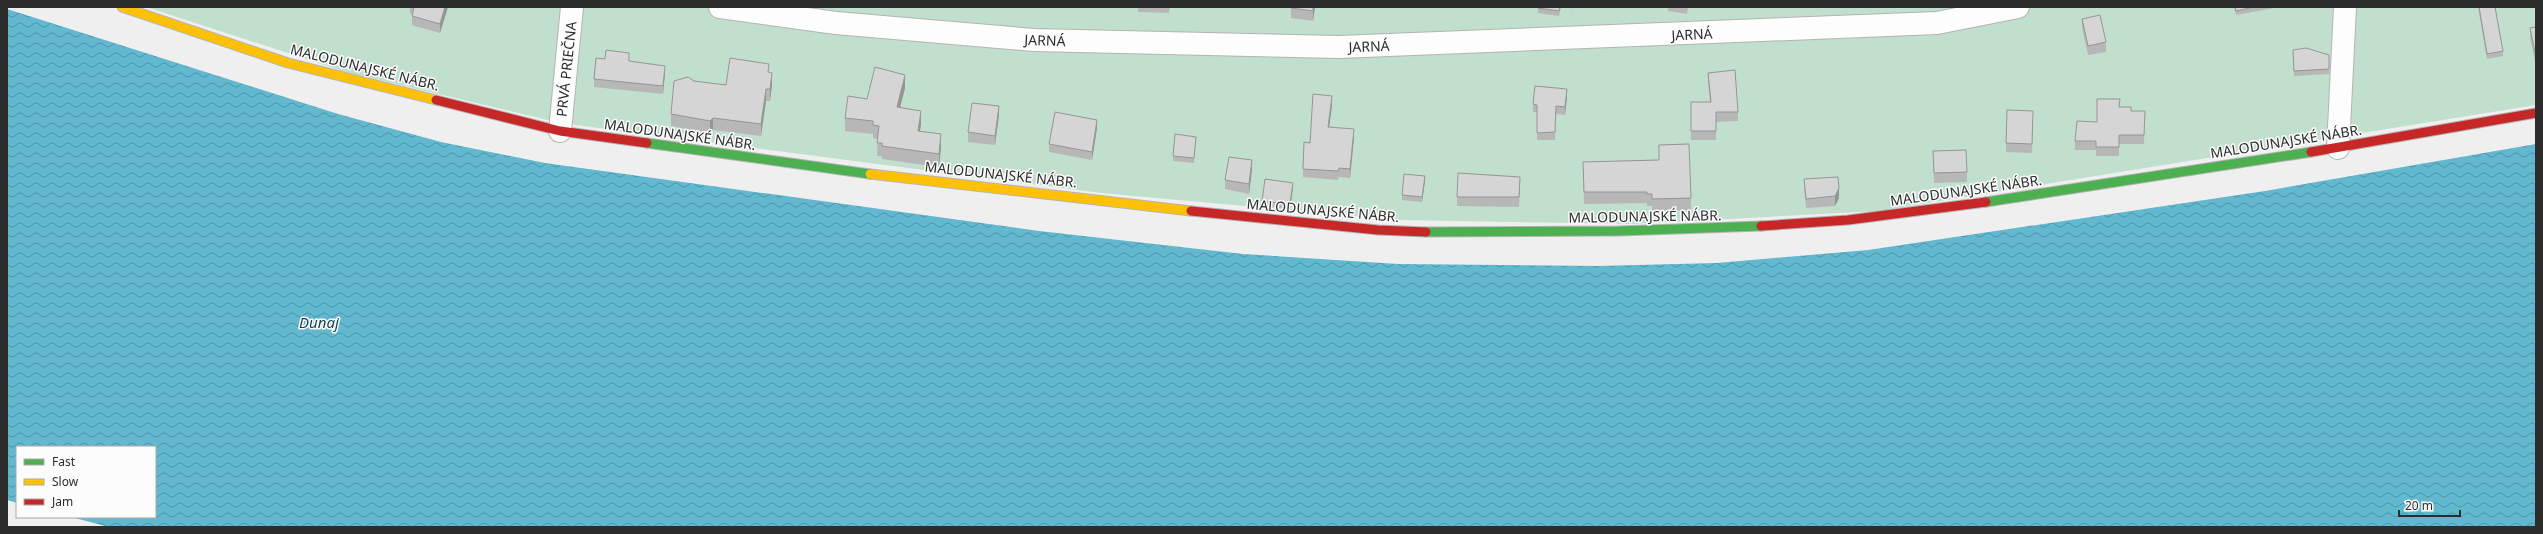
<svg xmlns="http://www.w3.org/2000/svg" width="2543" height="534" font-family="'Noto Sans',sans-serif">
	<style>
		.garden { fill: #c0dfcd }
		.water { fill: url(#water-waves) }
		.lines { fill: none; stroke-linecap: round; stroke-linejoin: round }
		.street-casing { stroke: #b4b4b5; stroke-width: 24 }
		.fast-casing { stroke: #b4b4b5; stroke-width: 11 }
		.slow-casing { stroke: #b4b4b5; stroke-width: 11 }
		.jam-casing { stroke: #b4b4b5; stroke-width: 11 }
		.path { stroke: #d0d0d0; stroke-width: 2.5; stroke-dasharray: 3 3; stroke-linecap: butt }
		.street { stroke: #fdfdfd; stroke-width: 22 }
		.fast { stroke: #4caf50; stroke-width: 9 }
		.slow { stroke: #ffc107; stroke-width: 9 }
		.jam { stroke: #c62828; stroke-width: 9 }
		.wall { fill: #b7b7b8 }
		.shaded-wall { fill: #959596 }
		.building { fill: #d5d5d6; stroke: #959596 }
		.labels { text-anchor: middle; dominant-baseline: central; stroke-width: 3; stroke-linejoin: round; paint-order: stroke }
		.street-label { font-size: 14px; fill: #2c2c2c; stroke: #fcfcfd }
		.water-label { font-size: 15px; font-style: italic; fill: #124452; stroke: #fcfcfd }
	</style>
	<defs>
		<pattern id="water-waves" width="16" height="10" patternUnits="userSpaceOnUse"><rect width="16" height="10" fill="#61b8cf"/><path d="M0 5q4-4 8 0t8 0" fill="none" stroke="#5096a8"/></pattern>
	</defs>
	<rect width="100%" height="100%" fill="#efeff0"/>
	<path class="garden" d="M146,7H2536V105L1878,211L1634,224L1397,220L1102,193L560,123L346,72Z"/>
	<path class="water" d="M7,9L338,114L441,142L545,163L1039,231L1243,254L1398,264L1598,266L1717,263L1868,250L2265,191L2536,144V527H109L71,517H155V447H17V503L7,500Z"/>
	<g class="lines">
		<g class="street-casing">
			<path id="street" d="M720,7L836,23L1034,40L1339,47L1937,23L2018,7
				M560,131L572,7
				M2338,148L2345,7"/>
		</g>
		<g class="fast-casing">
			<path id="fast" d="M647,143L870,174
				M1986,202L2311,152
				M1426,232L1619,231L1761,226"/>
		</g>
		<g class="slow-casing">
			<path id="slow" d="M122,7L288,63L436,100
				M870,174L1191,211"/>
		</g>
		<g class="jam-casing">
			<path id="jam" d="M436,100L560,131L647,143
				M2311,152L2536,113
				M1191,211L1378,230L1426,232
				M1761,226L1848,220L1986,202"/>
		</g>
		<path class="path" d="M1571,17L1572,7"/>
		<use href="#street" class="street"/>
		<use href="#fast" class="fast"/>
		<use href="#slow" class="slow"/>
		<use href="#jam" class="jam"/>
	</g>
	<path class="wall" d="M410,7H448L440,33L412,25V14L410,13Z
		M866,7H880L879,8Z
		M1138,7H1170L1169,13L1138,12Z
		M1291,7H1315L1313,21L1291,18Z
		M1538,7H1561L1559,16L1538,13Z
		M1668,7H1688L1687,14L1668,11Z
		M2234,7H2279L2236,15Z
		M2478,7H2495L2503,51V56L2487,59Z
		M2082,19L2106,42V52L2088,55L2082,28Z
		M2536,27V66L2530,38V28Z
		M2293,50L2329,55V74L2294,76Z
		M629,61L665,73L663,94L594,87V79Z
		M769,72L772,85L770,101H766L761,136L713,130L710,133L671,126V114L694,81L726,85Z
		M1708,73L1738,112V121L1716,122V140H1691V102H1710L1708,82Z
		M905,88L900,107L921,124L920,131L941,147L939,167L882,159V156H877L878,139L873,138V134L845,131V118L867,99Z
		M1567,97L1565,115L1556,114L1555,140H1537V112H1533V104Z
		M1332,105L1329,127L1354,138L1350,178L1339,177L1338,180L1303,177V169L1310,143Z
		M2119,107L2131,111H2145L2144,144H2119V156H2096V150H2075V141L2097,122Z
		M999,115L995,145L968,142V132Z
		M2033,120L2032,153L2006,152V143Z
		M1097,128L1092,160L1049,152V144Z
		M1196,142L1194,163L1173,161V156Z
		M1933,151L1967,172V182L1934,183Z
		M1659,160L1691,198V210L1652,211V206H1647V203L1584,204L1583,162Z
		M1252,170L1249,194L1225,189V180Z
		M1804,179L1839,198L1835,206L1806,208L1804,188Z
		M1425,181L1422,202L1402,200V195Z
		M1520,187L1519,207L1457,206V197Z
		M1293,188L1290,209L1262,206V201Z"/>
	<path class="shaded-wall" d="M445,7H448L440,33V24Z
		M1313,7H1315L1313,21Z
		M665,66V73L663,94V86Z
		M772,73V85L770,101V89Z
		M905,75V88L897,120V107Z
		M766,89V101L761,136V124Z
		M1567,89V97L1565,115V107Z
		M1332,96V105L1328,136V127Z
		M999,106V115L995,145V136Z
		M921,111V124L918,144V131Z
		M713,118V130L710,133V121Z
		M1097,120V128L1092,160V152Z
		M1354,129V138L1350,178V169Z
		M941,134V147L939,167V154Z
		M1252,160V170L1249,194V184Z
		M1425,176V181L1422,202V197Z
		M1293,183V188L1290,209V204Z
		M1839,188V198L1835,206V196Z"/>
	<path class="building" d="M414,7H445L440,24L412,16Z
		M1291,7H1313V11L1291,8Z
		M1538,7H1560L1559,11L1538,8Z
		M2235,7H2254L2236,11Z
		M2479,7H2495L2503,51L2487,54Z
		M2100,15L2106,42L2088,46L2082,19Z
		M2536,27V57L2530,28Z
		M2306,48L2329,55V69L2294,71L2293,50Z
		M606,50L629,53V61L665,66L663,86L594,79L596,58L605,59Z
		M730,58L769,64L768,72L772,73L770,89H766L761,124L713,118L710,121L671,114L674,81L688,77L694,81L726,85Z
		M875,67L905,75L897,107L921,111L918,131L941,134L939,154L882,146V143H877L879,126L873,125V121L845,118L848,96L867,99Z
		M1735,70L1738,112H1716V131H1691V102H1711L1708,73Z
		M1535,86L1567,89L1565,107L1556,106L1555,132L1537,133V105L1533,104Z
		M1313,94L1332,96L1328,127L1354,129L1350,169L1339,168L1338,171L1303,169L1304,142L1310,143Z
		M2097,99H2120L2119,107H2131V111H2145L2144,135H2119V147H2096V141H2075L2077,121L2097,122Z
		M972,103L999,106L995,136L968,132Z
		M2007,110L2033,111L2032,144L2006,143Z
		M1055,112L1097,120L1092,152L1049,144Z
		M1175,134L1196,137L1194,158L1173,156Z
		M1689,144L1691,198L1652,199V194H1647V192H1584L1583,162L1659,160V145Z
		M1966,150L1967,172L1934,173L1933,151Z
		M1229,157L1252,160L1249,184L1225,180Z
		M1458,173L1520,177L1519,197H1457Z
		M1404,174L1425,176L1422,197L1402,195Z
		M1838,177L1839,188L1835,196L1806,199L1804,179Z
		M1265,179L1293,183L1290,204L1262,201Z"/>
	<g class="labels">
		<g class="street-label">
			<text transform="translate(1692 34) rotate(-3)">JARNÁ</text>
			<text transform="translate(1045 40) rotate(2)">JARNÁ</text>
			<text transform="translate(1369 46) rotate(-2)">JARNÁ</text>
			<text transform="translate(365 67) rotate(14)">MALODUNAJSKÉ NÁBR.</text>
			<text transform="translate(566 69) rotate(-84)">PRVÁ PRIEČNA</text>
			<text transform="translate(680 134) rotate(8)">MALODUNAJSKÉ NÁBR.</text>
			<text transform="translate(2286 141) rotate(-9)">MALODUNAJSKÉ NÁBR.</text>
			<text transform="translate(1001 174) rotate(6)">MALODUNAJSKÉ NÁBR.</text>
			<text transform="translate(1966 190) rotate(-8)">MALODUNAJSKÉ NÁBR.</text>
			<text transform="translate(1323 210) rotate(5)">MALODUNAJSKÉ NÁBR.</text>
			<text transform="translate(1645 216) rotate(-1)">MALODUNAJSKÉ NÁBR.</text>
		</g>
		<g class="water-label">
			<text x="319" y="322">Dunaj</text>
		</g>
	</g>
	<rect width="2543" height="534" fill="none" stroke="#2c2c2c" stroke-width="16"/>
	<rect x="16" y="446" width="140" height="72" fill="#fcfcfd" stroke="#a9a9a9"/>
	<rect x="24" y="459" width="20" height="6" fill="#4caf50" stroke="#a9a9a9"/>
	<text x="52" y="466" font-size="12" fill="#2c2c2c">Fast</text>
	<rect x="24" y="479" width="20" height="6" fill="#ffc107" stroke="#a9a9a9"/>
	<text x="52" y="486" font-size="12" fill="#2c2c2c">Slow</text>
	<rect x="24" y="499" width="20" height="6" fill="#c62828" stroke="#a9a9a9"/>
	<text x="52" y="506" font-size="12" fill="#2c2c2c">Jam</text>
	<path d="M2399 510v6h61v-6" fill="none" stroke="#2c2c2c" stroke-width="2"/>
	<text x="2405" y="510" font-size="12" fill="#2c2c2c" stroke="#fcfcfd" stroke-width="3" paint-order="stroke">20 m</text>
</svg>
